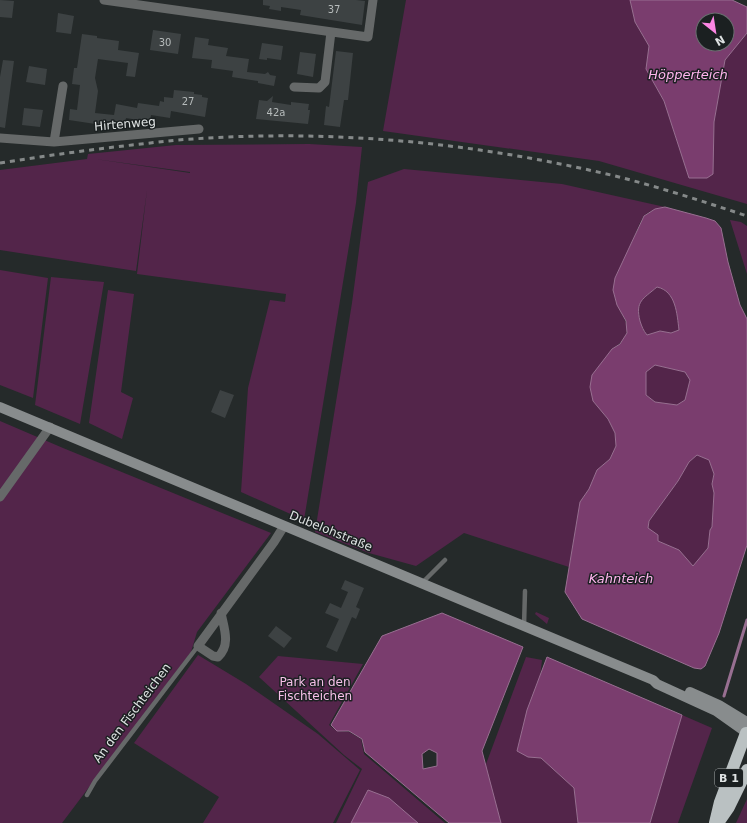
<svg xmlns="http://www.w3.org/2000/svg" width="747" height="823" font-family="'DejaVu Sans',sans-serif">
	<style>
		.green { fill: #53254a; fill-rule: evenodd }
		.water { fill: #7a3d6e; stroke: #986f91; fill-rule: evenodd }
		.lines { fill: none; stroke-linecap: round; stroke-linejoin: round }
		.stream { stroke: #986f91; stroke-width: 3 }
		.building { fill: #3d4243 }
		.lane { stroke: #666969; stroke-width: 4.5 }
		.street { stroke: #666969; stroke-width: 9 }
		.secondary { stroke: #888c8d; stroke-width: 10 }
		.highway { stroke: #bac1c2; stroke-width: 12 }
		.rail { stroke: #858989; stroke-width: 3; stroke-dasharray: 5 5; stroke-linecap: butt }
		.labels { text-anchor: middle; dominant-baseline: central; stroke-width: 3; stroke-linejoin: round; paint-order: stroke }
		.number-label { font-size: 10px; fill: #b6bbbb }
		.shield { fill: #1b2021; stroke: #a4a8a9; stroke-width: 1 }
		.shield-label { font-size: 11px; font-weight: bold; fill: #dfe3e3 }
		.street-label { font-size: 12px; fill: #dfe3e3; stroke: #1b2021 }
		.park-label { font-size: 12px; fill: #f6bfe8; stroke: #1b2021 }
		.water-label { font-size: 13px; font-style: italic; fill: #ffb5ee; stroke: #1b2021 }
	</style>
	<rect width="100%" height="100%" fill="#252a2a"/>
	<path class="green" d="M406,0H630L635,22L649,46L646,69L664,101L689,178L713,174L714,122L725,60L747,33V204L599,161L383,131Z
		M309,144L362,147L356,203L304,520L241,492L248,388L270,300L285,302L286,294L137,274L147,190L136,271L0,250V170L87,159L88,154L176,145ZM95,159L190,172V173Z
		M404,169L562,184L665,207C658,209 647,211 643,217C639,223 614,286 614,291C615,315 644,329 612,349L593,401L608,419L615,433L616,446L610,459L597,470L589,489L580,502L569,567L464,533L416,566L369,553L315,532L352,303L368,182Z
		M730,220L741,222L747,226V274Z
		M0,270L48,278L33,398L0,385Z
		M51,277L104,282L80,424L35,405Z
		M657,287C676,291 677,314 679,330L671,333L660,331L647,335C643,330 642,327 640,321C635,301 643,299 657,287Z
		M108,290L134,294L121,392L133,398L122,439L89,423Z
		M655,365L685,372L690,380L685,400L677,405L655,402L646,395V372Z
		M0,421L63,448L271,533L197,632L191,652L62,823H0Z
		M697,455L709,459L714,474L712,484L714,493L712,527L710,530L708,548L693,566L679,550L658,541L648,529L649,521L678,481L689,462Z
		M536,612L549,618L547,624L535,614Z
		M198,655L246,684L318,734L360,770L333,823H203L219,797L134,743Z
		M278,656L363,664L329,725L337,731L349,732L361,739L364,754L445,823H336L362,769L344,755L259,677Z
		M526,657L542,660L531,757L541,758L574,788L578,823H464Z
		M682,715L712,728L678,823H650Z
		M747,799V823H736Z"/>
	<path class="water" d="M630,0H732L747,7V33L725,60L714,122L713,174L707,178H689L664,101L646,69L649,46L635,22ZM703,20H727V44H703Z
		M665,207L706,218L715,221L721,228L728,262L740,305L747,319V545L719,633L705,666L701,669L694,668L582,619L565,592L580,502L589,489L597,470L610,459L616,446L615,433L608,419L593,401L590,387L592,375L612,349L620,344L627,333L626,321L617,305L613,290L615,278L644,216L655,209ZM657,287C676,291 677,314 679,330L671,333L660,331L647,335C643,330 642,327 640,321C635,301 643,299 657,287ZM655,365L685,372L690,380L685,400L677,405L655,402L646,395V372ZM697,455L709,460L714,474L712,484L714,493L712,527L710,530L708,548L693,566L679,550L658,541V535L648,528L649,521L678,481L689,462Z
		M442,613L523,647L482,751L501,823H449L365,752L362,739L349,731H337L331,725L382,636ZM429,749L437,753V766L423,769L422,754Z
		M547,657L682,715L650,823H578L574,788L541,758L528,757L517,751L527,710Z
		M368,790L389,798L418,823H351Z"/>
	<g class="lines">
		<path class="stream" d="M724,696L747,620"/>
	</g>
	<path class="building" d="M0,0L14,1L12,18L0,17Z
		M263,0H356L365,1L362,25L300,15L301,10L281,7V11L269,9L270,6L263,5Z
		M58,13L74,16L71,34L56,32Z
		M153,30L181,34L178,54L150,50Z
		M82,34L97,36V38L119,41L118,50L139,53L135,77L126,76L128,63L98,59L95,78L98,91L95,113L114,115L116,104L137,108L138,103L159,106L160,101L164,102V97L173,98L174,90L194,92V94L202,95V97L208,98L205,117L171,111L170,118L151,115L150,122L126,118L125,125L103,121L102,125L69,120L70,109L77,110L80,85L72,84L74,68H77Z
		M195,37L209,39L208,45L228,48L226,56L249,59L247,72L265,74L268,72L270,75L276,76L274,86L258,83V81L232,77L233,71L211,68L212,60L192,58Z
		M262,43L283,46L281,60L267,58V60L259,59Z
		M336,51L353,53L348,100H344L340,127L324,125L326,106L329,107Z
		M300,52L316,54L313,77L297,74Z
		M3,60L14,61L5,128L0,127V77Z
		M29,66L47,69L45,85L26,82Z
		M273,96L272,102L291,105V102L309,104L308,110H310L308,124L256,119L259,100L267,101Z
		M24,108L43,110L40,127L22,125Z
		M220,390L234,395L225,418L211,412Z
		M345,580L364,588L356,607L360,609L356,619L352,617L337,652L326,647L339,619L325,613L330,603L341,608L348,592L341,589Z
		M276,626L292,638L284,648L268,636Z"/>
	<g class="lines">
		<path class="lane" d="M422,583L445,560
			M524,626L525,591
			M87,795L95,781L198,646"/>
		<path class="street" d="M104,0L368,37L373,0
			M294,87L319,88L325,82L331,32
			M0,138L54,142L199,129
			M54,142L63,86
			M0,497L50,427
			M221,613C224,628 231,645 218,657L213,656L198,646L274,542L284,526"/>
		<path class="secondary" d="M0,407L653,680L657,684L716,711L747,733
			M690,692L719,705L747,722"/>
		<path class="highway" d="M715,823L720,802L746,733
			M718,823L729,807L747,770"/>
		<path class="rail" d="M0,163C44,156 88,150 132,145C152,143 172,140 193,139C335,129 480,143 619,177C662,188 705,202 747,216"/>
	</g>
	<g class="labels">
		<g class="number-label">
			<text x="334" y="9">37</text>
			<text x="165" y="42">30</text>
			<text x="188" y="101">27</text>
			<text x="276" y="112">42a</text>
		</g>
		<rect class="shield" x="715" y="769" width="28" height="18" rx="3"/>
		<g class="shield-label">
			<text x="729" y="778">B 1</text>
		</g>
		<g class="street-label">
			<text transform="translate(125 124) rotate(-5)">Hirtenweg</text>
			<text transform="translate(331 531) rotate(22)">Dubelohstraße</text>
			<text transform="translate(132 713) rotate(-53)">An den Fischteichen</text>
		</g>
		<g class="park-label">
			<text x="315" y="682">Park an den<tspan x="315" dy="14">Fischteichen</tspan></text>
		</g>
		<g class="water-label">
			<text x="688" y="74">Höpperteich</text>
			<text x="621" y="578">Kahnteich</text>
		</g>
	</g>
	<g transform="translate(715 32) rotate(150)"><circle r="19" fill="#1b2021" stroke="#696e6f"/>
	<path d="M0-3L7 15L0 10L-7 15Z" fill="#fc86e4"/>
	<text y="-6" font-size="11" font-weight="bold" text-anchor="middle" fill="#dfe3e3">N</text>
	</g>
</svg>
